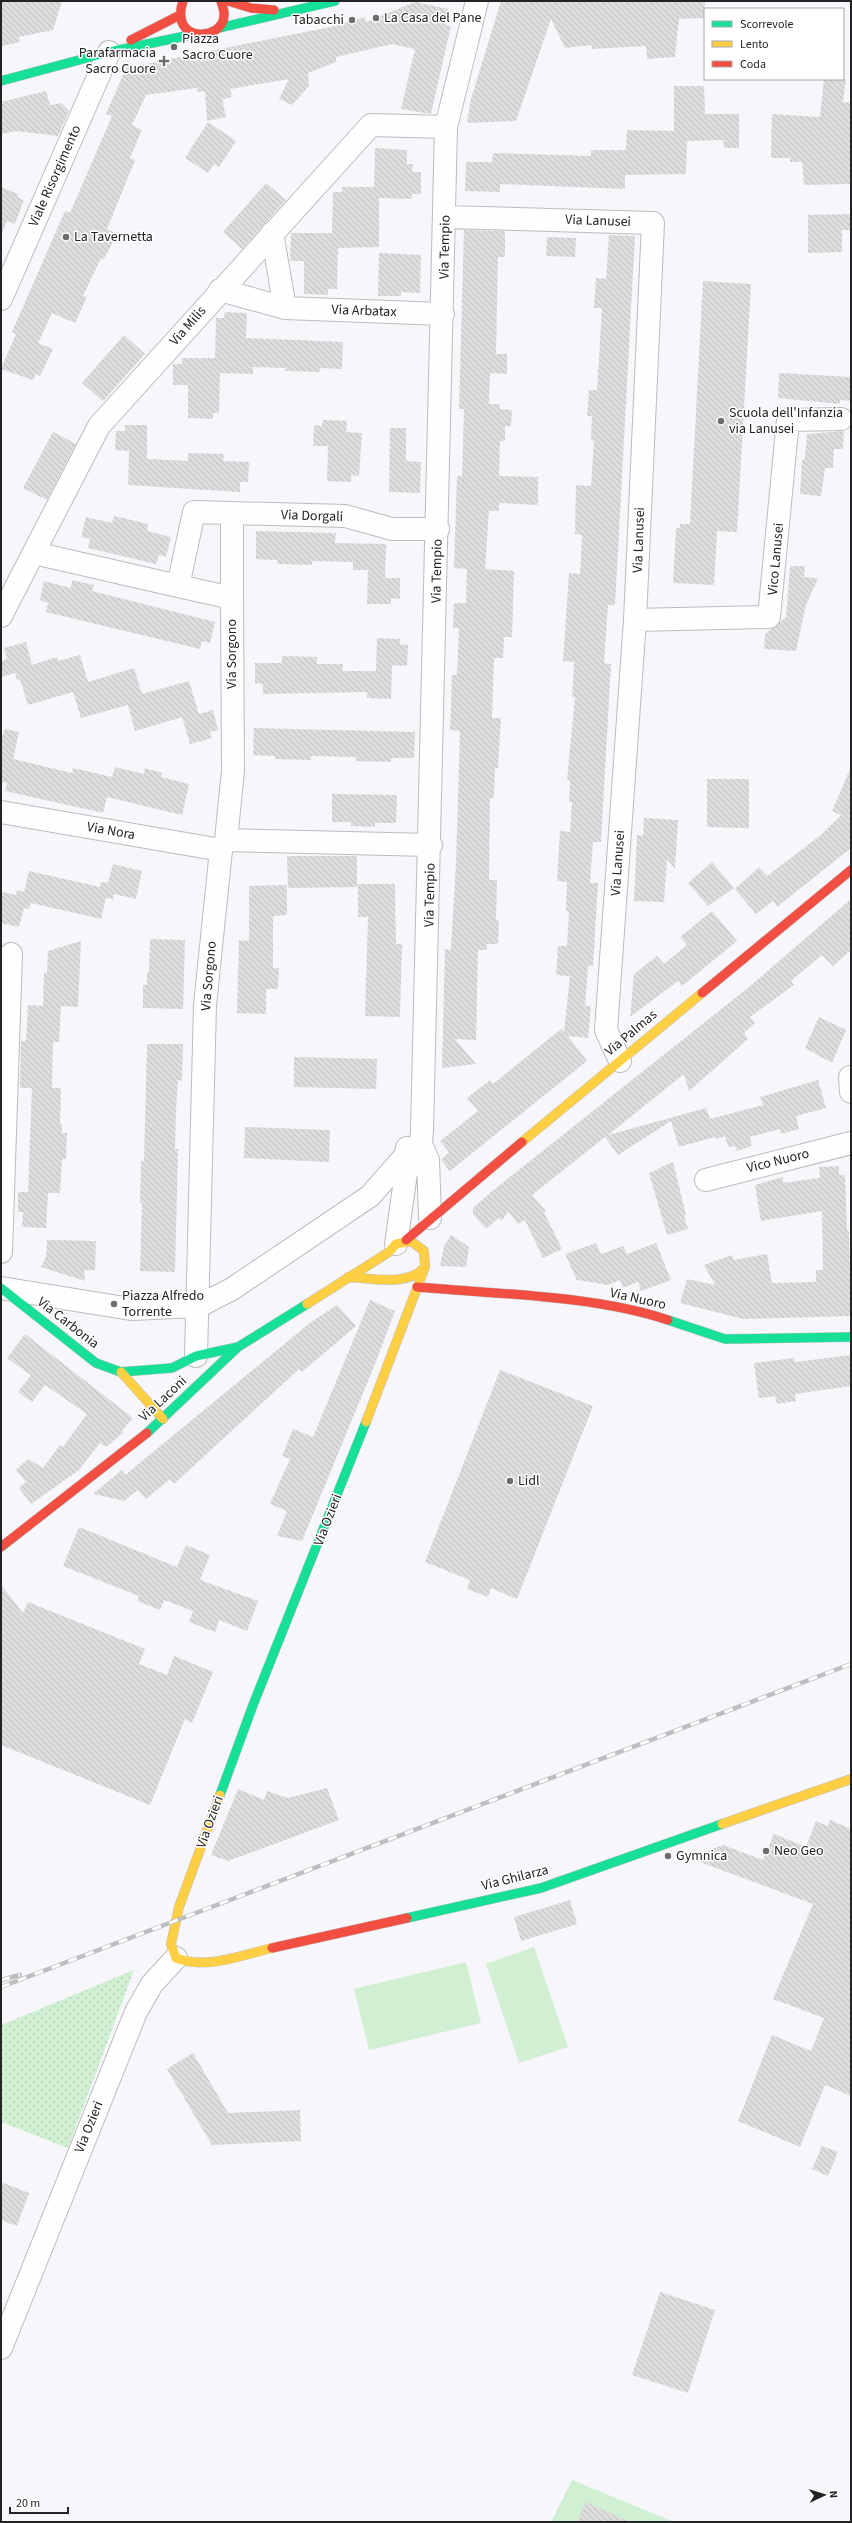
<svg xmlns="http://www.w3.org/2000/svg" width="852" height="2523" font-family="'Source Sans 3',sans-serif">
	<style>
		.grass { fill: url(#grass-dots) }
		.pitch { fill: #d1efd3 }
		.building { fill: url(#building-back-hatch) }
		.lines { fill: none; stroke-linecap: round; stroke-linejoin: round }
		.street-casing { stroke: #bcbcc0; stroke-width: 24 }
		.fast-casing { stroke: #bcbcc0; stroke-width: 10 }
		.slow-casing { stroke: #bcbcc0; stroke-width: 10 }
		.jam-casing { stroke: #bcbcc0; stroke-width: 10 }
		.street { stroke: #fefefe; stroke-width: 22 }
		.fast { stroke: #16e098; stroke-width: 9 }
		.slow { stroke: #ffcf43; stroke-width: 9 }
		.jam { stroke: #f24e42; stroke-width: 9 }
		.rail-casing { stroke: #bebec0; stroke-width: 4.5 }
		.rail { stroke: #fff; stroke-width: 3; stroke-dasharray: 9; stroke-linecap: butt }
		.poi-dot { fill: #6d6d70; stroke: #fff; stroke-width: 1.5 }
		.labels { text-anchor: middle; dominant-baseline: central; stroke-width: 3; stroke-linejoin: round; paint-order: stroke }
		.poi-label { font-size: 14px; fill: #232325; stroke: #fff; text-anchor: start }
		.street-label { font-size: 14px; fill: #232325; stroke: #fff }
	</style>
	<defs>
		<pattern id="grass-dots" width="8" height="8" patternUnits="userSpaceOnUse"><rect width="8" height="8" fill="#d1efd3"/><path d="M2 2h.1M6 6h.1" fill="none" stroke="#b3cdb5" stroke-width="1.8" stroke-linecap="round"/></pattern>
		<pattern id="building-back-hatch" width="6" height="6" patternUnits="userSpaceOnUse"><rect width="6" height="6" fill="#deddde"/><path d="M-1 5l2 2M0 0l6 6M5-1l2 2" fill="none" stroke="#bebdbe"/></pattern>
	</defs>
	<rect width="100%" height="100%" fill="#f6f6fb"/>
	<path class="grass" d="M134,1970L68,2148L1,2122V2025Z"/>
	<path class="pitch" d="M534,1947L568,2047L519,2063L486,1964Z
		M466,1962L481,2023L369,2050L354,1989Z
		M572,2480L674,2522H551Z"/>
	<path class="building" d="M1,1H62L53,30L19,37L20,42L1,46Z
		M501,1H705V18L679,19L675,57L647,59L646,46L592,49V45L565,48L551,19L516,121L467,123L471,99Z
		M415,2L448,9L445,25L451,26L431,114L401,109L415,49L392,44L336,57V62L308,73L309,86L292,105L279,99L289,79L230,89L232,97L222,99L226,117L207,121L205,91L198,92L197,88L146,95L132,125L142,130L130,158L135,160L107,229L117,234L104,259L101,258L83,296L87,297L75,323L52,313L38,343L53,349L40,376L36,374L33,380L1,369L16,334L12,332L50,245L65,211L70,213L112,116L106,114L126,68L330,27L365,17L366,22Z
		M824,79H846L843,102L851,103V184L804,185L802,162H790V158H771L772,114L820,117Z
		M674,86H704L705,114H739V148H724L723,140L687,141L686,174L625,175V189L500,184V192L465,191L466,162H492L493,153L591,156V150H626L627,130L674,131Z
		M46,91L50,105L61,103L69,111L58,136L16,131L1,134V102Z
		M208,122L236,141L219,167L214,164L208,173L185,158Z
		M375,148L407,150V164H413L412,172H421V194H412V199L379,198V247L338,248L337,289H328V295L304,294V261H290L291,233H332L333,192H342V187H374Z
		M266,183L286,200L242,249L223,232Z
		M1,187L18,194L17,197L24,200L15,224L7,221L1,235Z
		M851,214V230H842V252L808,253V215Z
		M464,230L505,231V257H498L496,354H507V374L490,373L489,404H500V409L512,410L511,426H505V441H500L499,476L538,477V505L499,503V511H489L485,569L514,571L512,637H504L503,658H494L492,718H501L498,768H495L494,798H490L489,880H497L496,920H499L498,944H487V950H478L476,1040L455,1039L476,1064L442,1068L445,949L451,950L456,862L460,731L450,730L452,675H457L459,628H453L454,603H466L467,569L454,568L457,476H462L464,409H459Z
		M609,235L635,236L615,605H608L604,663L611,664L601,842H593L590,883H598L593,966H588L585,1006H591L588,1038L568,1036L587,1061L450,1171L441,1160L449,1152L440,1141L478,1111L467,1098L490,1080L493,1084L561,1029L564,1032L570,976L556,975L558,946H567L569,911H566L567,882L557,881L560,831L570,832L572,802H569L570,780H567L575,697H572L574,662L563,661L569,573L580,574L582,535L575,534L576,485L591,486L594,441H591L592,416H587L589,390H597L602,308H594L596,278L606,279Z
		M547,237L576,238L575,257L546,256Z
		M379,253L421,255L420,293L401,292V296H378Z
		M703,281L751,284L737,532L717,531L714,585L673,583L676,528H680V524H690Z
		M225,312L247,313L246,338L343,342L342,369L320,368V372L285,371L286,368L253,367V374L220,373L219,413H213V419L188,418V385H173V364H182V358H215L216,318H224Z
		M124,335L145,354L103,401L82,383Z
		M779,373L851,377V401L840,400V404L778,398Z
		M323,420L347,421L346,432L362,433L359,476L351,475V482L327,481L328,446H313L314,425L322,426Z
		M125,425H147V459L188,461V453L224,454L223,461L249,462L248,482H240V492L128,485L129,451L115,450L116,431H125Z
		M390,428H406V461L421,462L420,493L389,492Z
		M844,431L843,449H834L833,468H825L821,496L800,494L802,461L805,458L807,434Z
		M53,432L76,444L47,500L23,488Z
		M114,516L148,524L147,531L171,537L166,557L159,555L156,564L88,548L90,539L81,537L86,517L112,523Z
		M256,531L336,533L335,543L386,544L385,578H400V599L391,598V604H367L368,570H353V562L312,561V565L277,564V560L256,559Z
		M790,566H805L804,577L818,578L806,605L796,651L764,649L765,634L786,617Z
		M72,580L94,585L92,591L215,622L210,643L202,641L200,649L46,612L48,603L40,600L44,581L71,588Z
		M377,638L400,639V644L408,645L407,666L392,665L391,699L367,698V692L263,694V684L255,683V663H282V656L317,657V664H343V671H376Z
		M26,642L32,665L57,657L58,661L80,655L88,682L134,668L142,694L189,681L199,714L213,710L218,730L210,732L212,738L190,744L182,717L135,731L128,705L81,718L73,692L28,705L20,679L17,680L15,673L1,677V661L7,659L4,648Z
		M254,728L415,732L414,758H391V762L356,761V757L311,756V760L275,759V756L253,755Z
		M5,729L19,732L13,759L72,773L73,768L112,777L115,767L144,774L145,768L162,773L161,777L189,784L182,815L107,797L103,813L5,791L7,783L1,782V735H3Z
		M851,767V848L777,907L773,901L756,914L735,889L759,867L767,876L821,835L841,815L832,811Z
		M707,779H749V828L707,827Z
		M332,794L397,795L396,823H375V827L351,826V822H332Z
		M644,818L678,820L675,869L667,859L664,902L634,901L637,835L643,836Z
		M287,856H357V887L288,888Z
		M712,862L734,888L708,906L688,883Z
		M113,864L142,871L136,899L114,894L113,899L106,898L101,919L31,903L29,909L24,908L19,927L1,923V892L16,895L17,890L24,892L29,871L100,887L101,882L108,883Z
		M358,884H395L396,944H402L400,1017L365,1016L368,917H358Z
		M287,885V915L273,916V968H279L278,989H266V1014L237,1013L239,940L249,941V886Z
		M851,899V950L833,966L822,955L791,981L794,985L750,1017L755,1023L744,1033L748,1039L689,1091L684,1074L608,1135L706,1108L710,1119L763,1105L760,1097L818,1080L826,1108L796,1116L799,1129L781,1134L780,1129L750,1137L752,1146L737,1151L735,1146L728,1147L725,1136L716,1139L715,1137L679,1147L671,1121L618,1155L605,1137L532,1195L546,1211L544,1212L562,1249L543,1258L525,1220L518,1224L508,1211L502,1221L499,1218L486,1229L473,1214V1208L491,1192L749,987Z
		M712,911L737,941L682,986L678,981L630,1017L634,974L657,956L664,964L687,945L680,937Z
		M150,939L185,940L183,1009L143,1008V985H147V972H149Z
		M81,941L78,1007L61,1006L59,1042H53L52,1088H61L60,1124H62V1133H67L66,1159H62L60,1193H48L46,1228L22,1227L23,1212H18V1192H28L32,1088H20L21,1041H26L28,1005L43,1006L44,973H47L48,951Z
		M819,1017L846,1030L832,1063L805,1048Z
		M147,1044H183L182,1081L178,1080L176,1110L175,1149H178L175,1272L140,1271L142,1203H140L141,1161H144Z
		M294,1057L377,1059L376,1089L294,1087Z
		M245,1127L330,1130L329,1162L244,1158Z
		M673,1162L686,1215L684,1216L688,1229L667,1235L649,1173Z
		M839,1166V1175H845L847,1231H849L851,1316L743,1319L680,1303L687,1279L715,1285L704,1265L732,1255L734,1260L767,1254L772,1283L816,1282V1270H823L822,1211L761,1221L755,1185L783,1177V1183L820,1178L819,1167Z
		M451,1235L469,1247L466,1267L440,1266L444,1246Z
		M47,1240L96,1241L95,1270H84L85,1281L41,1267L46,1257Z
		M596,1243L601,1254L623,1246L627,1254L656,1243L671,1280L641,1291L638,1282L623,1288L620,1280L608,1285L577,1280L565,1254Z
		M370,1300L395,1311L375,1364L302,1541L277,1536L287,1511L270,1504L290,1459L282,1456L293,1429L313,1437Z
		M337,1305L356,1326L302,1372L299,1369L174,1484L170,1479L146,1499L138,1490L124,1501L93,1494L122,1470L125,1475L311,1322Z
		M25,1334L133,1418L122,1431L124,1432L106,1447L100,1443L79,1470L31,1504L19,1488L26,1482L16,1470L28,1459L43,1468L60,1445L63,1447L87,1414L45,1385L32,1402L18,1392L31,1375L7,1358Z
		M851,1355V1386L795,1394L796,1401L777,1404L775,1396L759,1398L754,1363L794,1358L795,1362Z
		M500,1370L593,1406L517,1599L491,1588L488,1597L467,1589L470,1580L425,1562Z
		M79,1527L177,1567L186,1545L210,1555L200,1580L258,1601L247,1631L219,1620L215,1632L189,1622L193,1611L164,1600L160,1610L137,1601L139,1596L63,1566Z
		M1,1585L23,1613L28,1602L145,1649L139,1664L167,1675L174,1656L213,1672L192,1723L185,1719L150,1805L1,1745Z
		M327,1788L339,1820L228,1861L211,1855L238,1789L264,1800L267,1791L288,1798Z
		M830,1820L851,1829V2096L825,2085L800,2147L738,2121L772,2035L811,2051L824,2018L773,1999L813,1904L689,1858L723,1845L763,1860L774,1834L806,1847L816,1821L828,1826Z
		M570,1900L577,1924L521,1941L514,1917Z
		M193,2053L228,2113L300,2110L301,2141L212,2145L167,2069Z
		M822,2146L838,2152L828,2176L812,2169Z
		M1,2182L29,2193L17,2226L1,2220Z
		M660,2292L715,2310L688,2393L632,2375Z
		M586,2502L630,2522H577Z"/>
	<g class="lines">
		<g class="street-casing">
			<path id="street" d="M446,217L653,223L635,620L606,1030L620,1061
				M272,233L285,308
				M220,290L285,308L443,314
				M1,299L109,52
				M232,514V598L178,586L194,512L345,516L392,529H438
				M34,553L178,586
				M1,616L99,426L371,125L446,127
				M635,620L769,617L788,420L841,419
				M1,812L221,850
				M226,840L431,845
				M850,1077L851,1092
				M421,1144L428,1160L430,1218
				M706,1180L851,1143
				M396,1244L406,1173L421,1144L422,1130L446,127L477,1
				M1,1252L11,954
				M1,1288L131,1309L199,1306L232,1289L370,1196L406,1155L407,1148
				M196,1356L205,1005L221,850L226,840L233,771L232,598
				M1,2348L136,2012L152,1984L176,1958"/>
		</g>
		<g class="fast-casing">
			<path id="fast" d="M219,28L335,1
				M1,81L109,52L195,34
				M1,1288L96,1363L121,1372L172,1368L196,1356L238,1347
				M668,1320L725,1339L851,1337
				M147,1433L238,1347L307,1304
				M220,1795L253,1705L366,1422
				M407,1918L541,1888L722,1824"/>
		</g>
		<g class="slow-casing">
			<path id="slow" d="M522,1142L702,993
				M348,1277C372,1278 408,1287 425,1267
				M307,1304L389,1252L396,1244L411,1241L424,1251L425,1267L366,1422
				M121,1372L163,1419
				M220,1795L179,1907L171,1944L176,1958C205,1970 242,1955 272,1948
				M722,1824L851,1779"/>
		</g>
		<g class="jam-casing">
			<path id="jam" d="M183,1C169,44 223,41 224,16C225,12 222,5 221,1
				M228,1L251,8L274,10
				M131,40L180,15
				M702,993L851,870
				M406,1240L522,1142
				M417,1287C495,1294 594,1295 668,1320
				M1,1547L147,1433
				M272,1948L407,1918"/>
		</g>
		<use href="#street" class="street"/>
		<use href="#fast" class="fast"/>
		<use href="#slow" class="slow"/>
		<use href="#jam" class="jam"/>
		<g class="rail-casing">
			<path id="rail" d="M1,1980L20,1975
				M1,1987L851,1664"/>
		</g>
		<use href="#rail" class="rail"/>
	</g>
	<g class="poi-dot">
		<circle cx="376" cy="18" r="4"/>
		<circle cx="352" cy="20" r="4"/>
		<circle cx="174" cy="47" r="4"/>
		<path d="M162 55h4v4h4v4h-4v4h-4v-4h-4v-4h4z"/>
		<circle cx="66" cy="237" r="4"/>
		<circle cx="721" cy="421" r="4"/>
		<circle cx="114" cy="1304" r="4"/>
		<circle cx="510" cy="1481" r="4"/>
		<circle cx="766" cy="1851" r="4"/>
		<circle cx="668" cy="1856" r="4"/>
	</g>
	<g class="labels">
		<g class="poi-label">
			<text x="384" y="18">La Casa del Pane</text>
			<text x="344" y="20" text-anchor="end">Tabacchi</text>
			<text x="182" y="39">Piazza<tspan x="182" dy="16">Sacro Cuore</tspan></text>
			<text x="156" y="53" text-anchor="end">Parafarmacia<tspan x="156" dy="16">Sacro Cuore</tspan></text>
			<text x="74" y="237">La Tavernetta</text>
			<text x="729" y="413">Scuola dell'Infanzia<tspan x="729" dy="16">via Lanusei</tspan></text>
			<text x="122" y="1296">Piazza Alfredo<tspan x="122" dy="16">Torrente</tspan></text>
			<text x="518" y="1481">Lidl</text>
			<text x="774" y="1851">Neo Geo</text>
			<text x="676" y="1856">Gymnica</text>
		</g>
		<g class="street-label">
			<text transform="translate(55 176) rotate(-66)">Viale Risorgimento</text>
			<text transform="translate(598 221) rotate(2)">Via Lanusei</text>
			<text transform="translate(445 247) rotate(-89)">Via Tempio</text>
			<text transform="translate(364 311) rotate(2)">Via Arbatax</text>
			<text transform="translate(188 326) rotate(-49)">Via Milis</text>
			<text transform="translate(312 516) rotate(2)">Via Dorgali</text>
			<text transform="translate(639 540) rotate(-88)">Via Lanusei</text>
			<text transform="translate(776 559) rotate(-85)">Vico Lanusei</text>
			<text transform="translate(437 571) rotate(-89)">Via Tempio</text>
			<text transform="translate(232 654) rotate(-90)">Via Sorgono</text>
			<text transform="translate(111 831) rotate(10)">Via Nora</text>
			<text transform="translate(618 863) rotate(-86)">Via Lanusei</text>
			<text transform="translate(430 895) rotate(-89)">Via Tempio</text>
			<text transform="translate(209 976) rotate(-85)">Via Sorgono</text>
			<text transform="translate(631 1033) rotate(-40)">Via Palmas</text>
			<text transform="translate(778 1161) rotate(-14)">Vico Nuoro</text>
			<text transform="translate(638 1299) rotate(13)">Via Nuoro</text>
			<text transform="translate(68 1323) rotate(38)">Via Carbonia</text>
			<text transform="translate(163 1399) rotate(-43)">Via Laconi</text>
			<text transform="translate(328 1520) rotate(-69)">Via Ozieri</text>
			<text transform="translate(210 1822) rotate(-70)">Via Ozieri</text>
			<text transform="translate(515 1878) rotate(-14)">Via Ghilarza</text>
			<text transform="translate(89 2127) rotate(-68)">Via Ozieri</text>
		</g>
	</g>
	<rect width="852" height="2523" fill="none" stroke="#232325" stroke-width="4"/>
	<rect x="704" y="8" width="140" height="72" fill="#ffffff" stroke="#a7a7a8"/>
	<rect x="712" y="21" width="20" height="6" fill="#16e098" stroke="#a7a7a8"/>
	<text x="740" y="28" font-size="12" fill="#232325">Scorrevole</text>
	<rect x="712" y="41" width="20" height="6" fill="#ffcf43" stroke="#a7a7a8"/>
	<text x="740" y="48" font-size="12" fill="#232325">Lento</text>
	<rect x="712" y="61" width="20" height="6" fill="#f24e42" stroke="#a7a7a8"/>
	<text x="740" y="68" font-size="12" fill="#232325">Coda</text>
	<g transform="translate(824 2495) rotate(86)" stroke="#ffffff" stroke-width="3" paint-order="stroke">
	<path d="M0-3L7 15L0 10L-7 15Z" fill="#232325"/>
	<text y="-6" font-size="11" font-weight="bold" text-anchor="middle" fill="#232325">N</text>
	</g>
	<path d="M10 2507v6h58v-6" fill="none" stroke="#232325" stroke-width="2"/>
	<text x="16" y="2507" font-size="12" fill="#232325" stroke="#ffffff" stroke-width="3" paint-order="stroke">20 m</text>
</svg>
